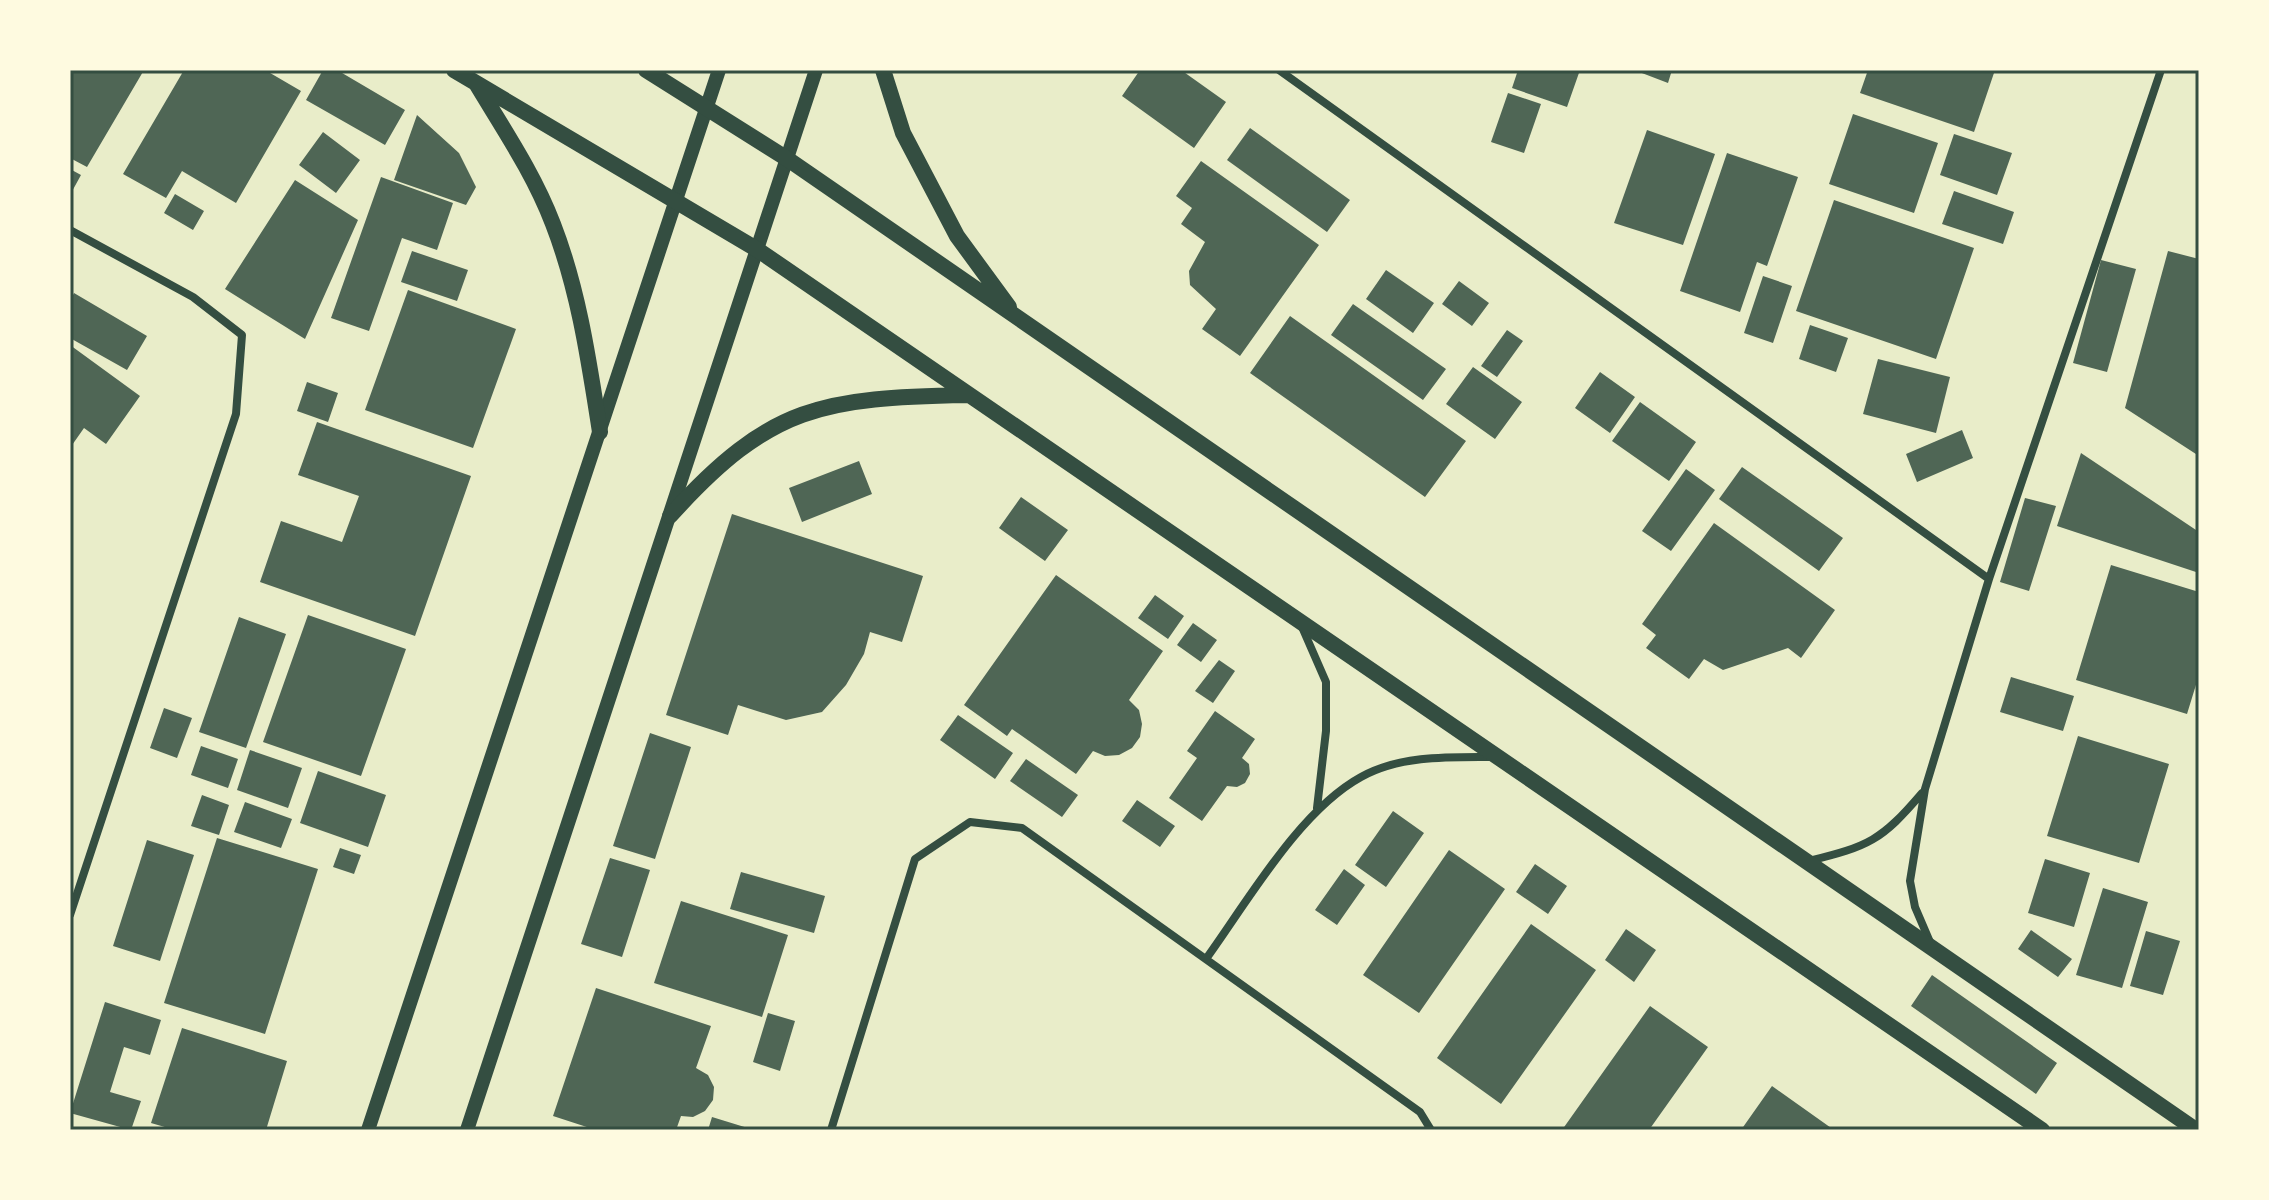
<svg xmlns="http://www.w3.org/2000/svg" width="2269" height="1200" font-family="'Work Sans',sans-serif">
	<style>
		.building { fill: #4f6655 }
		.lines { fill: none; stroke-linecap: round; stroke-linejoin: round }
		.minor { stroke: #344e41; stroke-width: 8 }
		.tertiary { stroke: #344e41; stroke-width: 14 }
		.secondary { stroke: #344e41; stroke-width: 16 }
		.neatline { fill: none; stroke: #344e41; stroke-width: 3 }
	</style>
	<rect width="100%" height="100%" fill="#e9edc9"/>
	<path class="building" d="M70,70H144L87,167L70,158Z
		M184,70H265L301,91L236,203L182,171L166,198L123,174Z
		M323,70H337L405,110L385,145L306,100Z
		M1140,70H1181L1226,102L1194,148L1122,96Z
		M1518,70H1580L1567,107L1512,88Z
		M1634,70H1672L1668,83Z
		M1868,70H1995L1974,132L1860,93Z
		M1508,93L1541,104L1524,153L1491,142Z
		M1853,114L1938,143L1914,213L1829,184Z
		M417,115L459,153L476,187L466,205L394,180Z
		M1250,128L1350,200L1327,232L1227,160Z
		M1647,130L1715,154L1683,245L1614,223Z
		M323,132L360,160L336,193L299,165Z
		M1954,134L2012,153L1997,195L1940,175Z
		M1727,153L1798,177L1767,266L1757,262L1740,312L1680,291Z
		M1201,161L1319,245L1240,356L1202,329L1216,309L1190,285L1189,271L1205,242L1181,224L1192,208L1176,196Z
		M70,169L81,175L70,195Z
		M381,177L453,203L437,250L402,238L369,331L331,318Z
		M295,180L358,220L305,339L225,289Z
		M1954,191L2014,212L2003,244L1942,224Z
		M175,194L204,211L193,230L164,213Z
		M1834,200L1974,248L1936,359L1796,311Z
		M412,251L468,270L457,301L401,282Z
		M2168,251L2199,259V456L2125,408Z
		M2101,260L2136,269L2107,372L2073,363Z
		M1386,270L1434,303L1413,333L1366,299Z
		M1763,276L1792,286L1773,343L1744,333Z
		M1459,281L1489,303L1472,326L1442,304Z
		M408,290L516,329L473,448L365,410Z
		M74,293L147,336L127,370L70,338V301Z
		M1353,304L1446,369L1423,400L1331,335Z
		M1290,316L1466,441L1425,497L1250,373Z
		M1810,325L1848,338L1836,372L1799,359Z
		M1507,330L1523,341L1497,377L1481,366Z
		M70,345L140,396L106,444L84,428L70,448Z
		M1878,359L1950,377L1936,433L1863,414Z
		M1473,367L1522,402L1495,439L1446,404Z
		M1600,372L1635,397L1610,433L1575,408Z
		M307,382L338,393L328,422L297,411Z
		M1640,402L1696,442L1669,481L1612,441Z
		M317,422L471,476L415,636L260,582L281,521L342,542L359,496L298,475Z
		M1962,430L1973,458L1917,482L1906,454Z
		M2081,453L2199,532V573L2057,526Z
		M859,461L872,494L802,522L789,488Z
		M1742,467L1843,538L1819,571L1719,499Z
		M1686,469L1715,490L1671,551L1642,531Z
		M1021,497L1068,530L1045,561L999,528Z
		M2025,498L2056,506L2029,591L2000,582Z
		M732,514L923,576L902,642L870,632L864,654L846,685L822,712L786,720L738,705L728,735L666,715Z
		M1714,523L1835,610L1801,658L1788,648L1723,670L1704,659L1689,679L1646,648L1656,635L1642,624Z
		M2111,565L2199,592V675L2187,714L2076,680Z
		M1056,575L1163,651L1129,700L1139,710L1142,724L1140,737L1132,748L1119,755L1105,756L1093,751L1076,774L1012,729L1007,736L964,705Z
		M1155,595L1184,616L1168,639L1138,618Z
		M308,615L406,649L361,776L263,742Z
		M239,617L286,634L246,748L199,732Z
		M1193,623L1217,640L1201,662L1177,645Z
		M1219,660L1235,671L1213,703L1195,691Z
		M2011,677L2074,696L2063,731L2000,712Z
		M164,708L192,718L177,758L150,748Z
		M1215,711L1255,739L1242,758L1249,764L1250,774L1245,783L1237,787L1227,786L1202,821L1169,798L1197,758L1187,751Z
		M958,715L1013,753L995,779L940,740Z
		M650,733L691,747L655,859L613,846Z
		M2078,736L2169,764L2139,863L2047,836Z
		M201,746L238,759L228,788L191,775Z
		M250,750L302,768L288,808L237,790Z
		M1026,759L1078,795L1062,817L1010,781Z
		M318,771L386,795L368,847L300,823Z
		M202,795L229,805L219,835L191,826Z
		M1137,800L1175,826L1160,847L1122,821Z
		M245,802L292,819L281,848L234,832Z
		M1393,811L1424,833L1386,887L1355,865Z
		M217,838L318,869L265,1034L164,1003Z
		M147,840L194,855L160,961L113,946Z
		M340,848L361,855L354,874L333,867Z
		M1449,850L1505,889L1419,1013L1363,975Z
		M610,858L650,870L622,957L581,944Z
		M2045,859L2090,873L2074,927L2028,913Z
		M1535,864L1567,886L1548,914L1516,892Z
		M1344,869L1365,885L1337,925L1315,910Z
		M741,872L825,896L814,933L730,909Z
		M2103,888L2148,902L2122,988L2076,975Z
		M681,901L788,935L762,1017L654,983Z
		M1531,924L1596,970L1501,1104L1437,1058Z
		M1626,929L1656,950L1634,982L1605,960Z
		M2031,930L2072,959L2058,977L2018,949Z
		M2146,931L2180,941L2163,995L2130,986Z
		M1932,975L2057,1063L2036,1094L1911,1006Z
		M596,988L711,1026L696,1068L708,1075L714,1087L713,1100L705,1111L693,1117L681,1116L676,1130H596L553,1116Z
		M105,1002L161,1020L150,1055L124,1047L110,1092L141,1101L131,1130L70,1113Z
		M1650,1006L1708,1047L1649,1130H1562Z
		M768,1013L795,1021L780,1071L753,1062Z
		M182,1028L287,1061L266,1130H175L151,1123Z
		M1772,1086L1834,1130H1741Z
		M712,1117L751,1129V1130H708Z"/>
	<g class="lines">
		<path class="minor" d="M1279,70L1989,579
			M70,230L193,297L242,335L236,414L70,915
			M1302,627L1326,682V731L1317,808
			M1809,861C1869,846 1881,841 1922,793
			M1930,942L1915,907L1910,881L1925,789L1989,579L2161,70
			M1206,959C1248,901 1299,811 1361,777C1400,755 1451,757 1494,757
			M831,1130L915,859L970,822L1022,828L1420,1112L1431,1130"/>
		<path class="tertiary" d="M368,1130L719,70
			M467,1130L816,70"/>
		<path class="secondary" d="M454,70L758,250L2042,1130
			M646,70L789,160L2196,1130
			M883,70L903,133L957,236L1009,307
			M477,85C504,130 534,174 553,224C579,291 589,362 600,432
			M670,516C771,404 823,398 968,395"/>
	</g>
	<rect width="2269" height="1200" fill="none" stroke="#fefae0" stroke-width="144"/>
	<rect x="72" y="72" width="2125" height="1056" class="neatline"/>
</svg>
